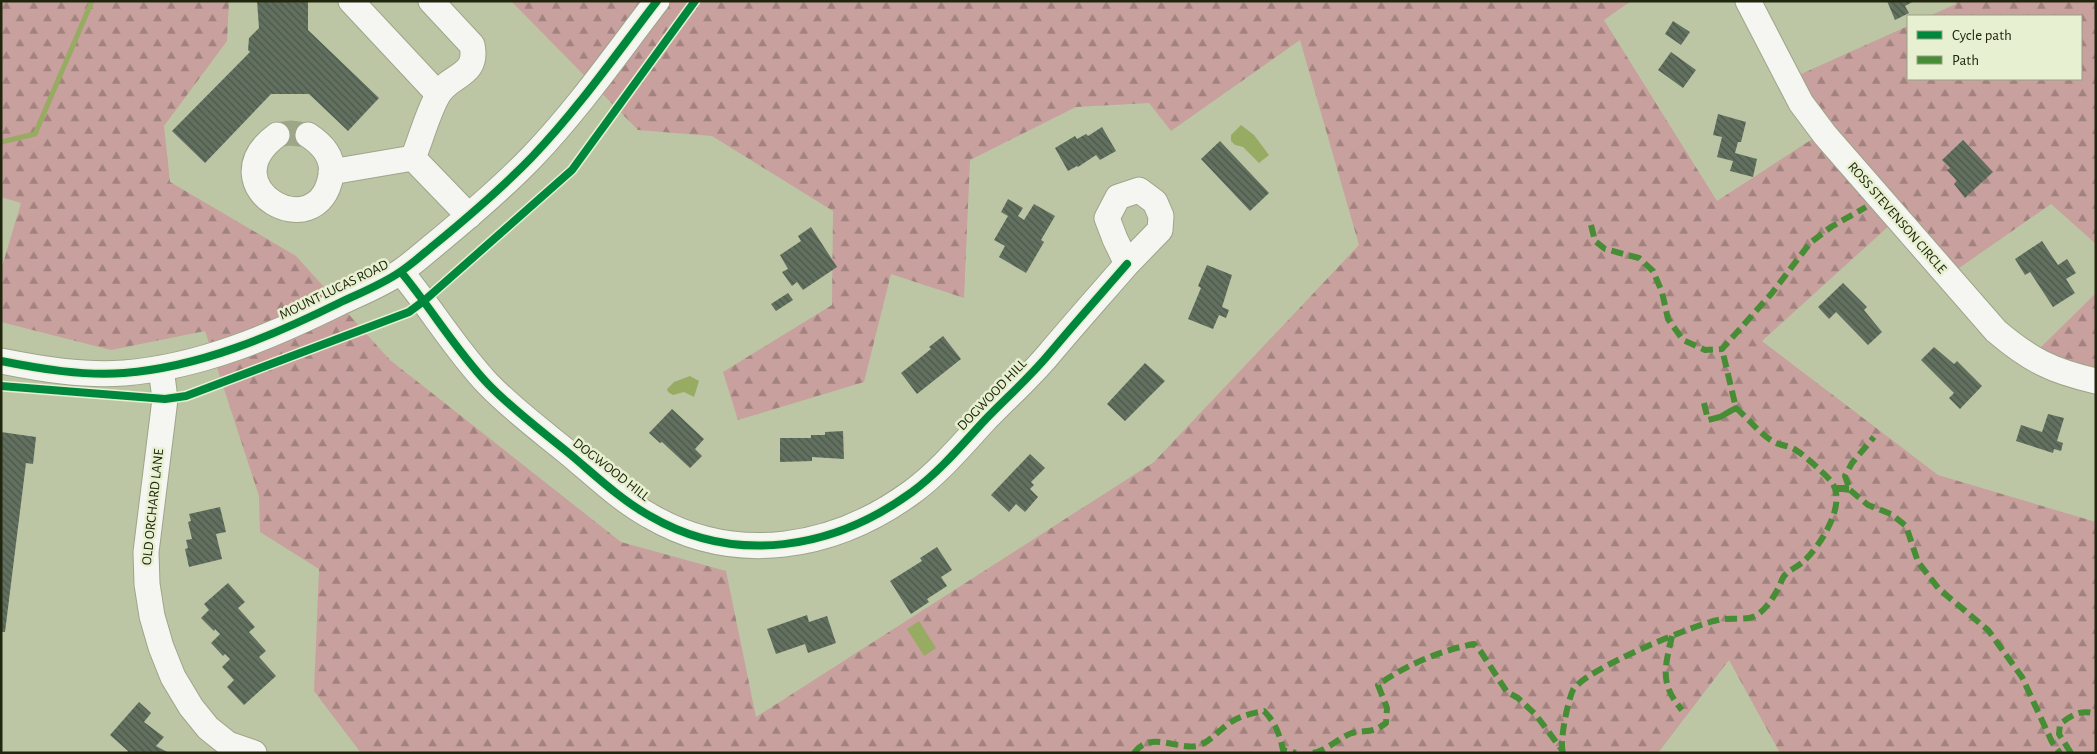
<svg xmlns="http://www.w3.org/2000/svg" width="2097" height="754" font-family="'Alegreya Sans',sans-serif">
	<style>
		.forest { fill: url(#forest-firs) }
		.water { fill: #98ab62 }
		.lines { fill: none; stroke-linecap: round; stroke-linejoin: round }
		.stream { stroke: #98ab62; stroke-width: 5 }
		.building { fill: url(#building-back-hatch) }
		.minor-tunnel { stroke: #9da686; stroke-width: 25; stroke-dasharray: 25 12; stroke-linecap: butt }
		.minor-casing { stroke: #9da589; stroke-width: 27 }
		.minor { stroke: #f5f6f1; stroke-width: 25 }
		.quiet { stroke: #478d36; stroke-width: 6; stroke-dasharray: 12 6; stroke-linecap: butt }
		.cycleway-casing { stroke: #e7f1d1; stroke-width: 11 }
		.cycleway { stroke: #00873e; stroke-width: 8 }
		.labels { text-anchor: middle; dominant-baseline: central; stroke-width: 5; stroke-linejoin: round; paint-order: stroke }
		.street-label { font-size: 14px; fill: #20260d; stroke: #e7f1d1 }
	</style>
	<defs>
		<pattern id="forest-firs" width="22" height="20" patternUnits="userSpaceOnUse" patternTransform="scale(1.25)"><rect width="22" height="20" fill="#c8a09d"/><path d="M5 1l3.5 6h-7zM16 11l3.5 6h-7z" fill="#a2827e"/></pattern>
		<pattern id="building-back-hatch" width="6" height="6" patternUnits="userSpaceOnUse" patternTransform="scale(1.25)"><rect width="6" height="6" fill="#627060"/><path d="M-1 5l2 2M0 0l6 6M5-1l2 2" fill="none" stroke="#4c5749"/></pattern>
	</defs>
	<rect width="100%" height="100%" fill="#bcc6a4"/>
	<path class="forest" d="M1,1H229L227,41L164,126L170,182L296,256L390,360L621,542L726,571L756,717L1154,462L1359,245L1300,40L1171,131L1149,103L1076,107L970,160L964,298L891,274L864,382L738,420L723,372L832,305L833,211L712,136L638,130L511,1H1631L1604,20L1717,201L1820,134L1790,79L1908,26V79H2081V16H1929L1956,4L1955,1H2096V244L2051,204L1952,273L1901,215L1762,341L1938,475L2096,522V753H1780L1729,660L1658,753H361L314,691L319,569L260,532L259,496L205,331L111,350L1,322V270L21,203L1,197Z
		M2096,293V372L2036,352Z"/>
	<path class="water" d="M1241,125L1254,135L1269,155L1259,163L1243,147L1235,145L1231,141V135Z
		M690,376L699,381L694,397L684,392L673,395L668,392L667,389L674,382Z
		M919,621L936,648L924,656L907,629Z"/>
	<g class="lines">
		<path class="stream" d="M1,142L35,134L92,1"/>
	</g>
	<path class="building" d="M257,1H308V30L379,98L348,131L309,94H271L205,163L172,131L250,52L248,50L249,38L259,28Z
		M1887,1H1914L1905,6L1909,13L1895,20Z
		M1673,21L1690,32L1681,45L1665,34Z
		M1671,52L1696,70L1683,88L1658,70Z
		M1718,114L1746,122L1741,142H1738L1735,153L1757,159L1753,177L1730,171L1733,161L1717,157L1722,137L1713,135Z
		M1102,127L1116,151L1100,160L1096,155L1078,167L1077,166L1068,171L1055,148L1075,136L1077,139L1086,134L1088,136Z
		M1963,140L1993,172L1965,198L1954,184L1957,181L1947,170L1950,168L1942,160Z
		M1220,141L1269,193L1250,211L1201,159Z
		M1008,199L1023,208L1018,216L1024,220L1034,204L1055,216L1041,240L1044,242L1026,273L999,257L1005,246L994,240L1008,216L1001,212Z
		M811,227L837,267L803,290L797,282L792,286L782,272L788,269L780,255L801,241L798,236Z
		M2042,241L2058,265L2067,259L2076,273L2066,279L2075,293L2053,307L2030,272L2025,275L2015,259Z
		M1207,265L1232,275L1222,307L1229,310L1226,318L1219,315L1213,329L1188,319L1201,288L1198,286Z
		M1843,283L1867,307L1864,310L1882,332L1868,345L1836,312L1829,319L1818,307Z
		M788,293L793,300L776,311L771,304Z
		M943,336L961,359L917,394L901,373L931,349L929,347Z
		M1934,347L1954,364L1957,361L1982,386L1960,409L1949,398L1954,393L1921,360Z
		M1145,363L1165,381L1125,421L1107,404Z
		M672,409L704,439L695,449L702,456L690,468L662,442L660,443L649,433Z
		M2048,414L2064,418L2057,441L2063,443L2061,451L2054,449L2053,453L2016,441L2021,425L2042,432Z
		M843,431L844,459L812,457V461L780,462V438H811V435H825V432Z
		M1,432L36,437L33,464L26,463L5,632H1Z
		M1030,454L1045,468L1031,482L1034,485L1030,489L1038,497L1025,512L1016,504L1009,512L991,495Z
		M220,507L226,532L216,534L222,559L189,567L185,549L188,548L186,540L192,539L188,522L191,521L189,514Z
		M937,547L952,570L941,577L947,586L927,599L929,602L911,614L890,581L922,561L920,558Z
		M228,583L245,602L238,608L255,627L249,632L266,651L259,657L276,676L244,705L227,687L234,680L222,667L230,659L225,654L223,656L211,643L220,634L215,629L214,631L201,618L209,610L204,604Z
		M807,615L809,622L827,616L836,643L808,653L805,644L776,654L767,629Z
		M139,702L151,713L144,722L164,737L156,746L169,753H127L128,751L110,735Z"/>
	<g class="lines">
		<path class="minor-tunnel" d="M277,135L290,133L308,135"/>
		<g class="minor-casing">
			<path id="minor" d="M351,1L438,94
				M431,1L472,45C479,77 449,74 438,95C428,112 421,139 413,158L469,216
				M1748,1L1801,103L1825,135L1996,331C2030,360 2052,371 2096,381
				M277,135C207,187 319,250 331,175C334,157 322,144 308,135
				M331,172L413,158
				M1139,190L1155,202L1161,216L1160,230L1127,264L1115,239L1107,218L1118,197Z
				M401,272C431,308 455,349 488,384C513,410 543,432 571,455C596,476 621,500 650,516C736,566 834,549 912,492C939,472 961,446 983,422C1005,399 1029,378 1049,354C1075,323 1101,294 1127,264
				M1,361C41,369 83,376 124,373C200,367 272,336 339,303C360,293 381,285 400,272C412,264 423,254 434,245C468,217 502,188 532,157C578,109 617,53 657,1
				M161,368L165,399L146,552L147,584L152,616L161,647L173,677L191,707L208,728L228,744L254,753"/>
		</g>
		<use href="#minor" class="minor"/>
		<path class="quiet" d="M1591,225L1595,241L1605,249L1639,258L1653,271L1662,292L1668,319L1683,340L1705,350L1722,349L1772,293L1810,243L1831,227L1866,207
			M1704,403L1708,420L1720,417L1736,408L1722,349
			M1849,488H1834L1850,490L1845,476L1852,463L1874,437
			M1850,490L1868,505L1891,514L1906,526L1918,562L1939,589L1988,630L2022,677L2052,742L2060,753
			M1672,636C1665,668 1659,683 1682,710
			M1134,753C1150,730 1176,750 1197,746C1208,743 1213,736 1222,729C1235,717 1248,714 1264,711C1275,722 1280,735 1283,750L1296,753
			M1313,753C1328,750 1338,738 1352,733C1367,729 1370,735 1386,723L1387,708L1378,685C1404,666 1441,650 1474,644L1481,652L1507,692L1518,698L1536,715L1562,750
			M1563,753C1559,742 1568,700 1573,690C1584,670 1693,625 1718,620C1729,617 1745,621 1755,616C1766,610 1773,598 1779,587C1781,583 1782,577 1786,574C1791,569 1799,566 1804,561C1820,546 1846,506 1833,484C1831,479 1803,454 1797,451C1791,446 1783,446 1776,443C1761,436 1749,419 1736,408L1720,417
			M2071,753L2059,734L2060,724C2072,715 2081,709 2096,714"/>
		<g class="cycleway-casing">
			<path id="cycleway" d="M401,272C431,308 455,349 488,384C513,410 543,432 571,455C596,476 621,500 650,516C736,566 834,549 912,492C939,472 961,446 983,422C1005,399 1029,378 1049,354C1075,323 1101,294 1127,264
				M1,361C41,369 83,376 124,373C200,367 272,336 339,303C360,293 381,285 400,272C412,264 423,254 434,245C468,217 502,188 532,157C578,109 617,53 657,1
				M1,386L165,399L186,396L409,312L425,300L572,170L695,1"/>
		</g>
		<use href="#cycleway" class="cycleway"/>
	</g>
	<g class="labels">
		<g class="street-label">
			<text transform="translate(1897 218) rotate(49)">ROSS STEVENSON CIRCLE</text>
			<text transform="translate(334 290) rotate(-26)">MOUNT LUCAS ROAD</text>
			<text transform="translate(992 395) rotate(-46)">DOGWOOD HILL</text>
			<text transform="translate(611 470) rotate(38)">DOGWOOD HILL</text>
			<text transform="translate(153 507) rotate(-84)">OLD ORCHARD LANE</text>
		</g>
	</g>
	<rect width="2097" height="754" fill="none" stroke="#20260d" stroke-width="5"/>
	<rect x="1907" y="15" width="175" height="65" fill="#e7f1d1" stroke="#97a083"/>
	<rect x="1917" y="31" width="25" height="8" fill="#00873e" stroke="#97a083"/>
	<text x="1952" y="40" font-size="15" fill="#20260d">Cycle path</text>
	<rect x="1917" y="56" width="25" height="8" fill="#478d36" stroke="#97a083"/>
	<text x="1952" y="65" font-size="15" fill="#20260d">Path</text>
</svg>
